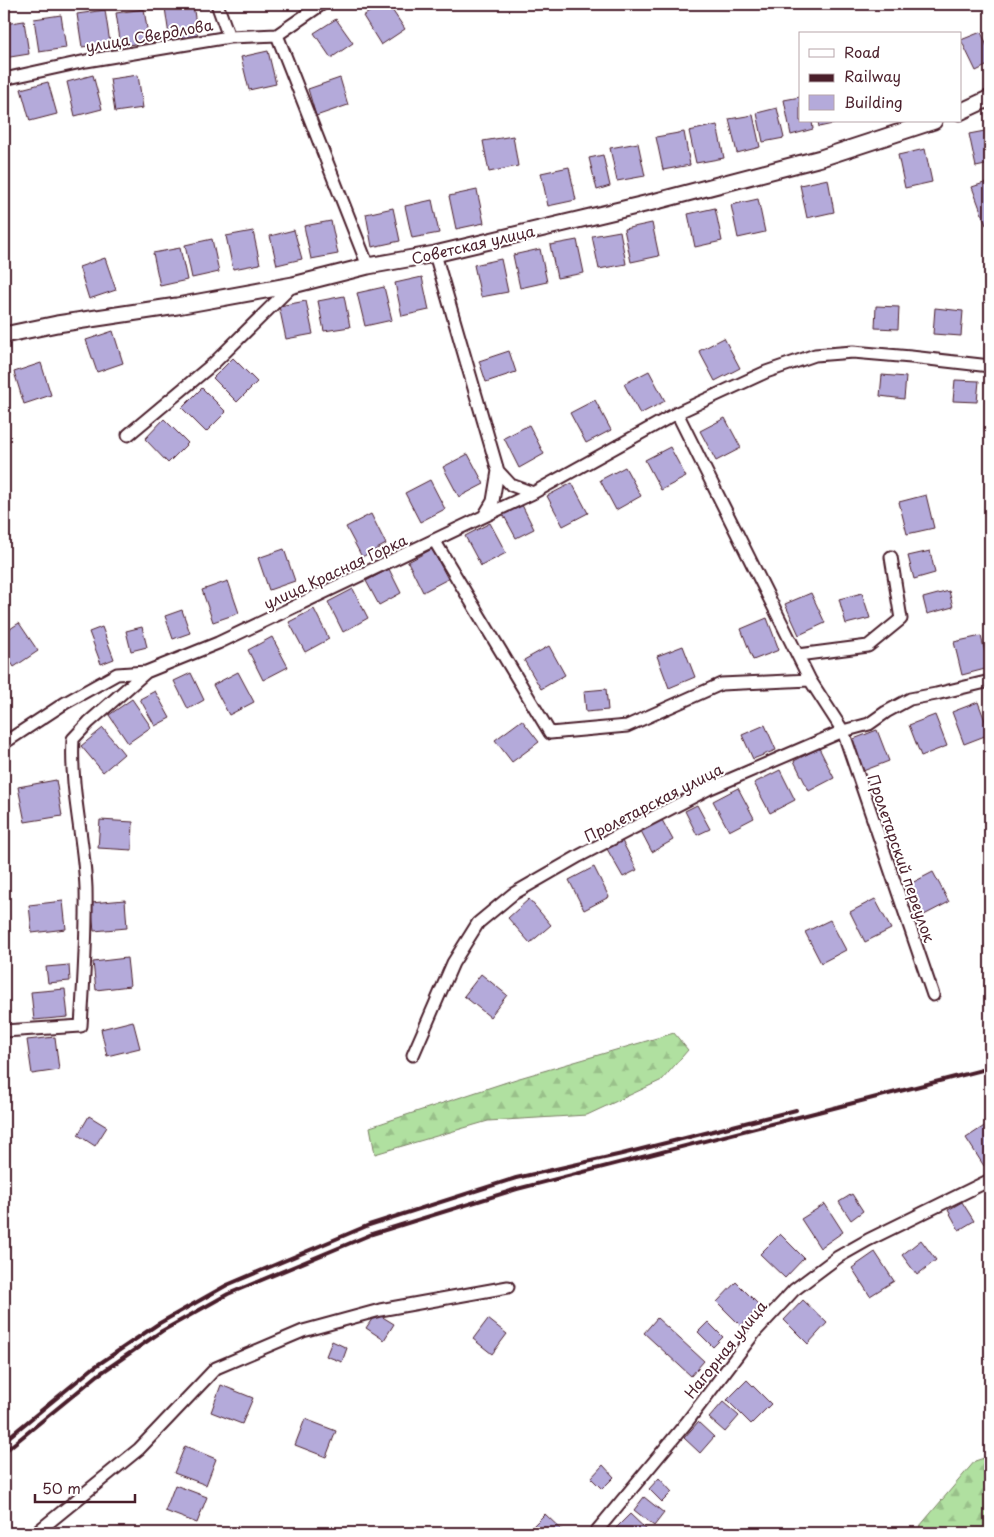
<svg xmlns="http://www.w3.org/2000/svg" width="994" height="1537" font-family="'Playpen Sans',sans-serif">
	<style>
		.forest { fill: url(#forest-firs); stroke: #7d8066 }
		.building { fill: #b4aada; stroke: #4a1f2b }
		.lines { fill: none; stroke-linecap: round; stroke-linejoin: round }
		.street-casing { stroke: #4a1f2b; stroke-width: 15 }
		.secondary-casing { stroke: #4a1f2b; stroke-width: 19 }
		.street { stroke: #fff; stroke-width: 11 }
		.secondary { stroke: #fff; stroke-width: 15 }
		.rail { stroke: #4a1f2b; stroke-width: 4 }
		.labels { text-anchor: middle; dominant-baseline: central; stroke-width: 4; stroke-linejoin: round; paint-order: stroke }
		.street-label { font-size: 15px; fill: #4a1f2b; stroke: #fff }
	</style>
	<defs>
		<pattern id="forest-firs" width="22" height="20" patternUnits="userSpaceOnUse" patternTransform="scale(1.25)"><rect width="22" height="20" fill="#b0e0a0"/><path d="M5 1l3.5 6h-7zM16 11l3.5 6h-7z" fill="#99c08a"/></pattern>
	</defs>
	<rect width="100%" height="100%" fill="#fff"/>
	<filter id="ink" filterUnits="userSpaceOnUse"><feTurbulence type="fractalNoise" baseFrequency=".02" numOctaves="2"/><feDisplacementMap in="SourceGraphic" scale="10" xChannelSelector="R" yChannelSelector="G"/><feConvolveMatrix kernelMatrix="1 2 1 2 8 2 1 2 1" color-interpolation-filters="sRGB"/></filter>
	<g filter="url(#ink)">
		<path class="forest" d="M674,1033L688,1050L662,1080L587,1115L488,1121L375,1154L370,1127L516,1079Z
			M990,1456V1533H914L975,1461Z"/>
		<path class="building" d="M193,4L198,38L170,42L165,8Z
			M382,4H388L405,29L381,45L363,16Z
			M144,9L149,42L121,46L116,13Z
			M105,10L110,43L82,47L77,14Z
			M61,15L66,48L39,52L34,19Z
			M336,19L353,43L331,58L314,33Z
			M24,21L29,54L4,58V24Z
			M981,32L990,53V64L976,71L961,40Z
			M268,51L276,84L249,90L241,57Z
			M93,75L102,109L75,116L67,82Z
			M138,75L143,108L115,112L110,79Z
			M340,78L348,105L316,116L308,89Z
			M48,82L57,114L30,121L21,89Z
			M800,97V121H812L813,129L791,135L784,100Z
			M777,108L784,138L763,142L757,113Z
			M753,115L760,147L737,153L729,119Z
			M818,121H846L819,127Z
			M717,125L724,158L696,163L689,131Z
			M990,130V164L976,167L969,134Z
			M684,132L690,165L663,170L656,137Z
			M513,136L518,166L489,172L483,141Z
			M638,143L645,176L617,181L610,148Z
			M925,149L932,182L905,188L898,155Z
			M603,155L610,186L597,190L589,158Z
			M569,167L576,200L548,206L541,173Z
			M828,179L834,212L807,218L800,185Z
			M990,181V224L986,225L972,187Z
			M477,190L484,223L456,229L449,196Z
			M758,199L765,232L738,238L731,205Z
			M432,200L439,233L412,238L405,206Z
			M393,208L400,241L372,247L366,214Z
			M715,208L722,241L695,247L688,214Z
			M331,221L338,254L311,259L304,226Z
			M652,223L659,256L631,262L624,229Z
			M294,230L302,259L277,265L270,236Z
			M253,231L260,264L233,269L226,236Z
			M620,231L626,264L599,269L592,236Z
			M212,239L219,272L192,278L185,245Z
			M577,240L584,273L557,278L550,245Z
			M180,248L187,280L160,286L153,253Z
			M540,249L547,282L520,288L513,255Z
			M105,258L116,290L89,299L79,267Z
			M501,259L508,292L481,297L474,265Z
			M422,277L429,310L402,316L395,283Z
			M384,287L392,320L365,326L357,293Z
			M344,296L350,327L324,331L318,301Z
			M306,301L313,334L286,339L279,306Z
			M876,306L899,307L898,329L875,328Z
			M935,308L963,311L961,336L933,334Z
			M113,331L123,363L97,372L86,340Z
			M724,338L740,368L715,381L699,351Z
			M509,351L516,372L486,382L479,361Z
			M233,358L257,382L237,402L213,378Z
			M41,363L51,395L24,404L14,372Z
			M649,371L665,401L640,414L624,384Z
			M882,375L906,377L904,399L880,396Z
			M955,380L979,381L977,402L953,401Z
			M202,388L226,412L206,432L182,408Z
			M4,392L10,412L4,414Z
			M595,400L611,430L586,443L570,413Z
			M725,418L741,448L716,461L700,431Z
			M164,419L188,443L168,463L145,439Z
			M529,425L544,454L519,468L504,438Z
			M670,447L686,477L661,490L645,460Z
			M468,454L484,484L459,497L443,467Z
			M625,467L641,496L616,510L600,480Z
			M430,480L445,509L420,522L405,493Z
			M572,483L588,513L563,526L547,496Z
			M926,495L934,528L907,534L899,502Z
			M522,505L534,529L516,538L503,514Z
			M371,514L386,544L362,557L346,527Z
			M490,523L506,553L481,566L465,536Z
			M284,549L295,581L269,590L258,558Z
			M432,549L448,579L423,592L408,562Z
			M930,551L935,573L914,579L908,556Z
			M389,569L401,593L379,605L366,581Z
			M228,581L239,613L213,622L202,590Z
			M353,589L368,618L343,632L328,602Z
			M949,591L953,607L927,614L923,598Z
			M811,593L825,623L799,635L785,604Z
			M862,593L870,618L846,624L839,599Z
			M314,609L329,639L305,652L289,622Z
			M182,610L190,633L173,639L165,616Z
			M767,618L779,650L753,660L741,629Z
			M19,623L38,651L14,667L4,651V633Z
			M102,627L114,659L101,664L89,632Z
			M142,627L147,647L131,651L126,631Z
			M981,636L989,668L962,675L954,642Z
			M272,637L288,667L263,680L248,650Z
			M549,646L565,675L541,689L524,660Z
			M683,646L695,677L669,688L657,656Z
			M238,672L254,702L229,715L213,685Z
			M191,673L204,700L188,709L174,681Z
			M606,689L608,710L586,712L584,691Z
			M155,691L170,718L155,726L140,699Z
			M132,699L151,727L128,743L109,715Z
			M978,702L990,734L964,744L952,712Z
			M935,715L947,746L921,756L909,725Z
			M522,720L539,742L512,762L495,740Z
			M765,725L776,750L753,759L742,735Z
			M103,728L124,754L103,772L81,746Z
			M877,730L889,761L863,771L851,740Z
			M819,748L834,778L809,791L794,761Z
			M780,770L795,800L770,813L754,783Z
			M56,780L62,816L25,822L18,787Z
			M738,788L754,818L729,831L713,801Z
			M697,805L710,829L697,835L685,811Z
			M100,820L133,822L132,850L98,848Z
			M662,820L673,840L652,852L641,831Z
			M622,841L637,870L623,877L607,849Z
			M594,867L609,897L584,910L569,880Z
			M933,872L949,902L924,915L908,885Z
			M529,899L551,925L530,943L508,918Z
			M875,899L891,929L865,942L850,912Z
			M125,900L127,928L94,931L91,903Z
			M63,901L66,929L32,933L29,905Z
			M830,920L846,950L821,963L805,932Z
			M127,958L130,986L96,990L93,962Z
			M69,965L70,981L48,983L46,967Z
			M481,974L507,995L490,1017L464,996Z
			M65,989L68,1017L34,1020L31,992Z
			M133,1021L140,1048L107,1056L101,1029Z
			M55,1037L59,1070L32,1074L27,1040Z
			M89,1116L107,1127L95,1146L78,1135Z
			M989,1123L990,1163L984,1166L966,1138Z
			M852,1194L863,1211L851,1220L839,1202Z
			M962,1202L974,1221L959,1230L948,1210Z
			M825,1204L843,1232L820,1248L801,1219Z
			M780,1234L804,1258L785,1278L760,1254Z
			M921,1240L936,1260L917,1275L902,1255Z
			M875,1252L894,1281L870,1296L852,1268Z
			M736,1282L760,1306L741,1326L717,1302Z
			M803,1300L827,1323L808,1344L784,1320Z
			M376,1313L394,1324L384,1340L366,1328Z
			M657,1318L704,1361L691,1376L644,1333Z
			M488,1319L507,1334L492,1354L473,1339Z
			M708,1322L723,1337L713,1347L698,1332Z
			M332,1341L347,1348L342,1362L326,1356Z
			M747,1380L771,1404L751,1424L727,1400Z
			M221,1385L253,1398L242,1424L211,1412Z
			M723,1402L739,1416L725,1432L709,1418Z
			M305,1419L336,1431L326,1457L295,1445Z
			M698,1422L714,1437L700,1453L684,1438Z
			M185,1446L216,1459L206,1485L174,1473Z
			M603,1465L614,1477L602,1489L591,1478Z
			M659,1478L672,1492L662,1502L649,1489Z
			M175,1485L207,1497L197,1523L165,1511Z
			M644,1497L664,1513L654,1526L634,1510Z
			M545,1514L565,1533H526Z
			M630,1514L650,1533H611Z"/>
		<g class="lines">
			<g class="street-casing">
				<path id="street" d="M217,4L229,37
					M277,35L368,266
					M4,79L86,61L229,37L277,35L322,4
					M435,254L498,471L511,485L533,493
					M677,413L810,680L843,731L933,995
					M128,435L214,363L293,285
					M484,516L493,501L498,471
					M434,540L550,733L627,726L721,684L810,680
					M798,655L868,646L901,619L891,557
					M4,743L65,703L117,674L146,672L218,643L533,493L677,413L766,372L815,355L853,352L911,357L990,366
					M4,1031L81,1026C84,980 87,934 86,888C84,838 70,789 73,739L89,722L146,672
					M413,1055L453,963L478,923L513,894L579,856L708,789L843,731L869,724L886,712L910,699L936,694L990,681
					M36,1533L139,1449L216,1368L303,1331L380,1310L508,1287
					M595,1533L687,1422L755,1332L794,1290L838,1257L868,1240L990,1180"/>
			</g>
			<g class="secondary-casing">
				<path id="secondary" d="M960,112L990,98
					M4,335L57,324L177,306L293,285L368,266L435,254L653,202L821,158L934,121"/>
			</g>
			<use href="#street" class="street"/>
			<use href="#secondary" class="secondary"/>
			<path class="rail" d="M4,1441L93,1368L158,1324L227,1285L369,1225L516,1178L622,1154L796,1110
				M4,1452L98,1375L162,1331L228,1294L372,1234L517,1189L990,1068"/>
		</g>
	</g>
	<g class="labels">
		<g class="street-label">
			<text transform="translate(149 35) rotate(-10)">улица Свердлова</text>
			<text transform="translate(473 244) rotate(-13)">Советская улица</text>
			<text transform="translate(335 571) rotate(-25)">улица Красная Горка</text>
			<text transform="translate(653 802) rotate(-27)">Пролетарская улица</text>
			<text transform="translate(902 858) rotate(71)">Пролетарский переулок</text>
			<text transform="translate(725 1349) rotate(-51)">Нагорная улица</text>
		</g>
	</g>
	<rect width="994" height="1537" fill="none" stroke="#fff" stroke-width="20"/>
	<rect x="10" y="10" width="974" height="1517" fill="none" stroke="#4a1f2b" stroke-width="2" filter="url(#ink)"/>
	<rect x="799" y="32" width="162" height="90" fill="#ffffff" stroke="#b7a5aa"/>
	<rect x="809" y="49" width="25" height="8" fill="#ffffff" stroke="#b7a5aa"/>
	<text x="844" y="58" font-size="15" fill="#4a1f2b">Road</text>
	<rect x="809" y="74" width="25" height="8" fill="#4a1f2b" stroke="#b7a5aa"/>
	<text x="844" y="82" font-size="15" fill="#4a1f2b">Railway</text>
	<rect x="809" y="95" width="25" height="15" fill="#b4aada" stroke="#b7a5aa"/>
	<text x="844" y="108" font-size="15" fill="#4a1f2b">Building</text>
	<path d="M35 1494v8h100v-8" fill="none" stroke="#4a1f2b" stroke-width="2.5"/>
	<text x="42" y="1494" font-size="15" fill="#4a1f2b" stroke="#ffffff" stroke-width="4" paint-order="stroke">50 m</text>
</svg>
